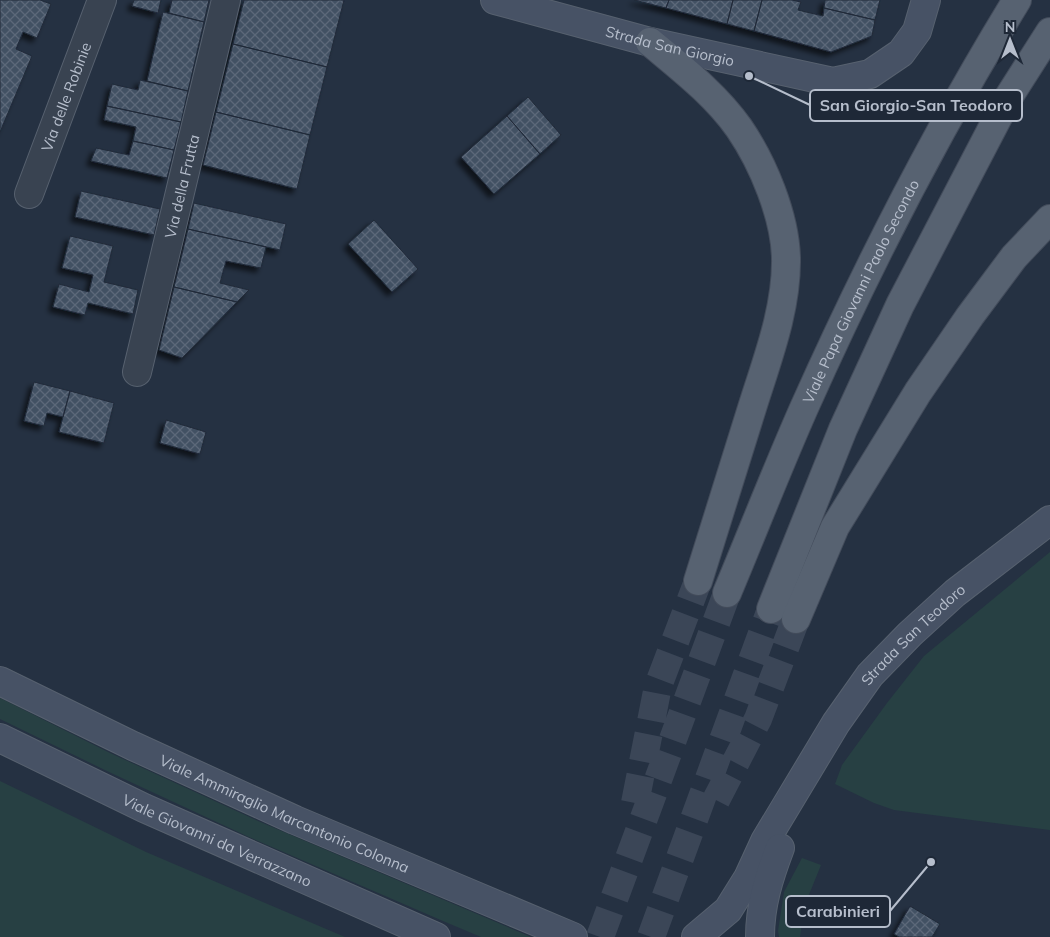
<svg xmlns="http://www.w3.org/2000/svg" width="1050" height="937" font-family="Mulish,sans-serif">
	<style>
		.green { fill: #274043 }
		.building { fill: url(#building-cross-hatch); stroke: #202a39; filter: url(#shadow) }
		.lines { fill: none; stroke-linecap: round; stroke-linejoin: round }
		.primary-tunnel { stroke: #3b4657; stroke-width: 28; stroke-dasharray: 28 14; stroke-linecap: butt }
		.street-casing { stroke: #57616f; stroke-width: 30 }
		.secondary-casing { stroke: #57616f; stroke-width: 30 }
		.primary-casing { stroke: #434c5b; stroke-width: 30 }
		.street { stroke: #394351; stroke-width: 28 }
		.secondary { stroke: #475265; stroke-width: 28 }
		.primary { stroke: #576271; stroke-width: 28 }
		.labels { text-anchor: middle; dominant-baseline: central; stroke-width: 4; stroke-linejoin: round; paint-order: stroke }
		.street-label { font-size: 15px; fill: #b6becc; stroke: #1e2837 }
		.leader { fill: none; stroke: #b6becc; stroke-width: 2 }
		.callout-dot { fill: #b6becc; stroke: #1e2837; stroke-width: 2 }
		.callout { fill: #1e2837; stroke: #b6becc; stroke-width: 2 }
		.callout-label { font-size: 16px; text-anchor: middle; font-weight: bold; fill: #b6becc }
	</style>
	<defs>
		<pattern id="building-cross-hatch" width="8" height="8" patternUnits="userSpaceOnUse" patternTransform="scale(1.25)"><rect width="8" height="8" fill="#435164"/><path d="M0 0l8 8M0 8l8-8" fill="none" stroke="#5c6879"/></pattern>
		<filter id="shadow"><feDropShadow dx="-4.5" dy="4.5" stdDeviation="2.5" flood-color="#0009"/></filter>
	</defs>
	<rect width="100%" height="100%" fill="#253142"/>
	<path class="green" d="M1050,552V830L894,810L874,803L835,784L842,765L887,703L924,656Z
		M0,698L110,753L258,821L531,937H481L443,921L249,837L109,772L0,719Z
		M0,781L146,852L345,937H0Z
		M802,858L821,865L804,907L800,937H779L778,931L784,892Z"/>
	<path class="building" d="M0,0H40L51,4L37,38L23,32L16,49L32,56L0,132Z
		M134,0H161L158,13L132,6Z
		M172,0H209L204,22L169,13Z
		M244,0H344L327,67L233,44Z
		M634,0H669L666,8Z
		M669,0H733L727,24L666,8Z
		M733,0H762L754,31L727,24Z
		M762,0H792L801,2L798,10L823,16L824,8L875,20L872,36L831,52L754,31Z
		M825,0H880L875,20L824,8Z
		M163,12L204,22L188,91L147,81Z
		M233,44L327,67L310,135L216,112Z
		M140,80L188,91L181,122L107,106L112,84L138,90Z
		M528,97L561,135L540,154L507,116Z
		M107,106L181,122L174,150L133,141L136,127L104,120Z
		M216,112L310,135L297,189L203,165Z
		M507,116L540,154L494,194L461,157Z
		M133,141L174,150L167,178L91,161L96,148L129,155Z
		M81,191L160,209L154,235L75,217Z
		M194,203L286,224L280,250L188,229Z
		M374,220L418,269L392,292L348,244Z
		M188,229L266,247L261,268L226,261L220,283L249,290L237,302L174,287Z
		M70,236L113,246L104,282L138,290L133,314L88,303L85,315L53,307L59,284L89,292L93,275L62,268Z
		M174,287L237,302L182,358L159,350Z
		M34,382L70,391L63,417L47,413L44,426L24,421Z
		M70,391L114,403L104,443L59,432Z
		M166,420L206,432L200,454L160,443Z
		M910,906L940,924L932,937H899L894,934Z"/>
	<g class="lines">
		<path class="primary-tunnel" d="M716,800L758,719L796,619
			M635,803L658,686L698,581
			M600,937L727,593
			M651,937L771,609"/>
		<g class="street-casing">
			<g id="street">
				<path id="s1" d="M29,194L102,0"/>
				<path id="s2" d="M137,372L226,0"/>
			</g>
		</g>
		<g class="secondary-casing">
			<g id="secondary">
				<path id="s3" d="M495,0L650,42L833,82L870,74L901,53L917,31L926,0"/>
				<path id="s4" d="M0,681L133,746L295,820L573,937"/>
				<path id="s5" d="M0,738L144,808L436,937"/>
				<path id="s6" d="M696,937L728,910L748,878L765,841L836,723L870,675L910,634L955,593L1050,520"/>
				<path d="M760,937C760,905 769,877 780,848"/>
			</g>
		</g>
		<g class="primary-casing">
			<g id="primary">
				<path d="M650,42C681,68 715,94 739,128C763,163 785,216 786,258C787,309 767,360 752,408C734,466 716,524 698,581"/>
				<path id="s7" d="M727,593C753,531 777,469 804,408C867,267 936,132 1017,0"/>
				<path d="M771,609L843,429L900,305L1008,98L1050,32"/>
				<path d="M796,619L835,527L918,392L970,316L1014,257L1050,219"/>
			</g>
		</g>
		<use href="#street" class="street"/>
		<use href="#secondary" class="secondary"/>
		<use href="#primary" class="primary"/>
	</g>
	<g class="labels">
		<g class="street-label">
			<text stroke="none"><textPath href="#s3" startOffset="181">Strada San Giorgio</textPath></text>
			<text stroke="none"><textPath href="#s1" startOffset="104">Via delle Robinie</textPath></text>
			<text stroke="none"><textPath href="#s2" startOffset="191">Via della Frutta</textPath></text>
			<text stroke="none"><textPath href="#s7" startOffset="330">Viale Papa Giovanni Paolo Secondo</textPath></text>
			<text stroke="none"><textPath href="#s6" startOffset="376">Strada San Teodoro</textPath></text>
			<text stroke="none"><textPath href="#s4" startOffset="314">Viale Ammiraglio Marcantonio Colonna</textPath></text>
			<text stroke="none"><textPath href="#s5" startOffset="240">Viale Giovanni da Verrazzano</textPath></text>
		</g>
	</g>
	<path class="leader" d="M749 76L810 105M931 862L890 911"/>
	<g class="callout-dot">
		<circle cx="749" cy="76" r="5"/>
		<circle cx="931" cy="862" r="5"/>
	</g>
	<g class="callout">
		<rect x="810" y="90" width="212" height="31" rx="5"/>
		<rect x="786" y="896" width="104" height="31" rx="5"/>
	</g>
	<g class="callout-label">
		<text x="916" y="111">San Giorgio-San Teodoro</text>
		<text x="838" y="917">Carabinieri</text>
	</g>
	<g transform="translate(1010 40)" stroke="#1e2837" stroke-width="4" paint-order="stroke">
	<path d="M0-4L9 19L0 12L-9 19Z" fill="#b6becc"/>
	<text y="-8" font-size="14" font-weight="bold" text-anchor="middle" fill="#b6becc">N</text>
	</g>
</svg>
